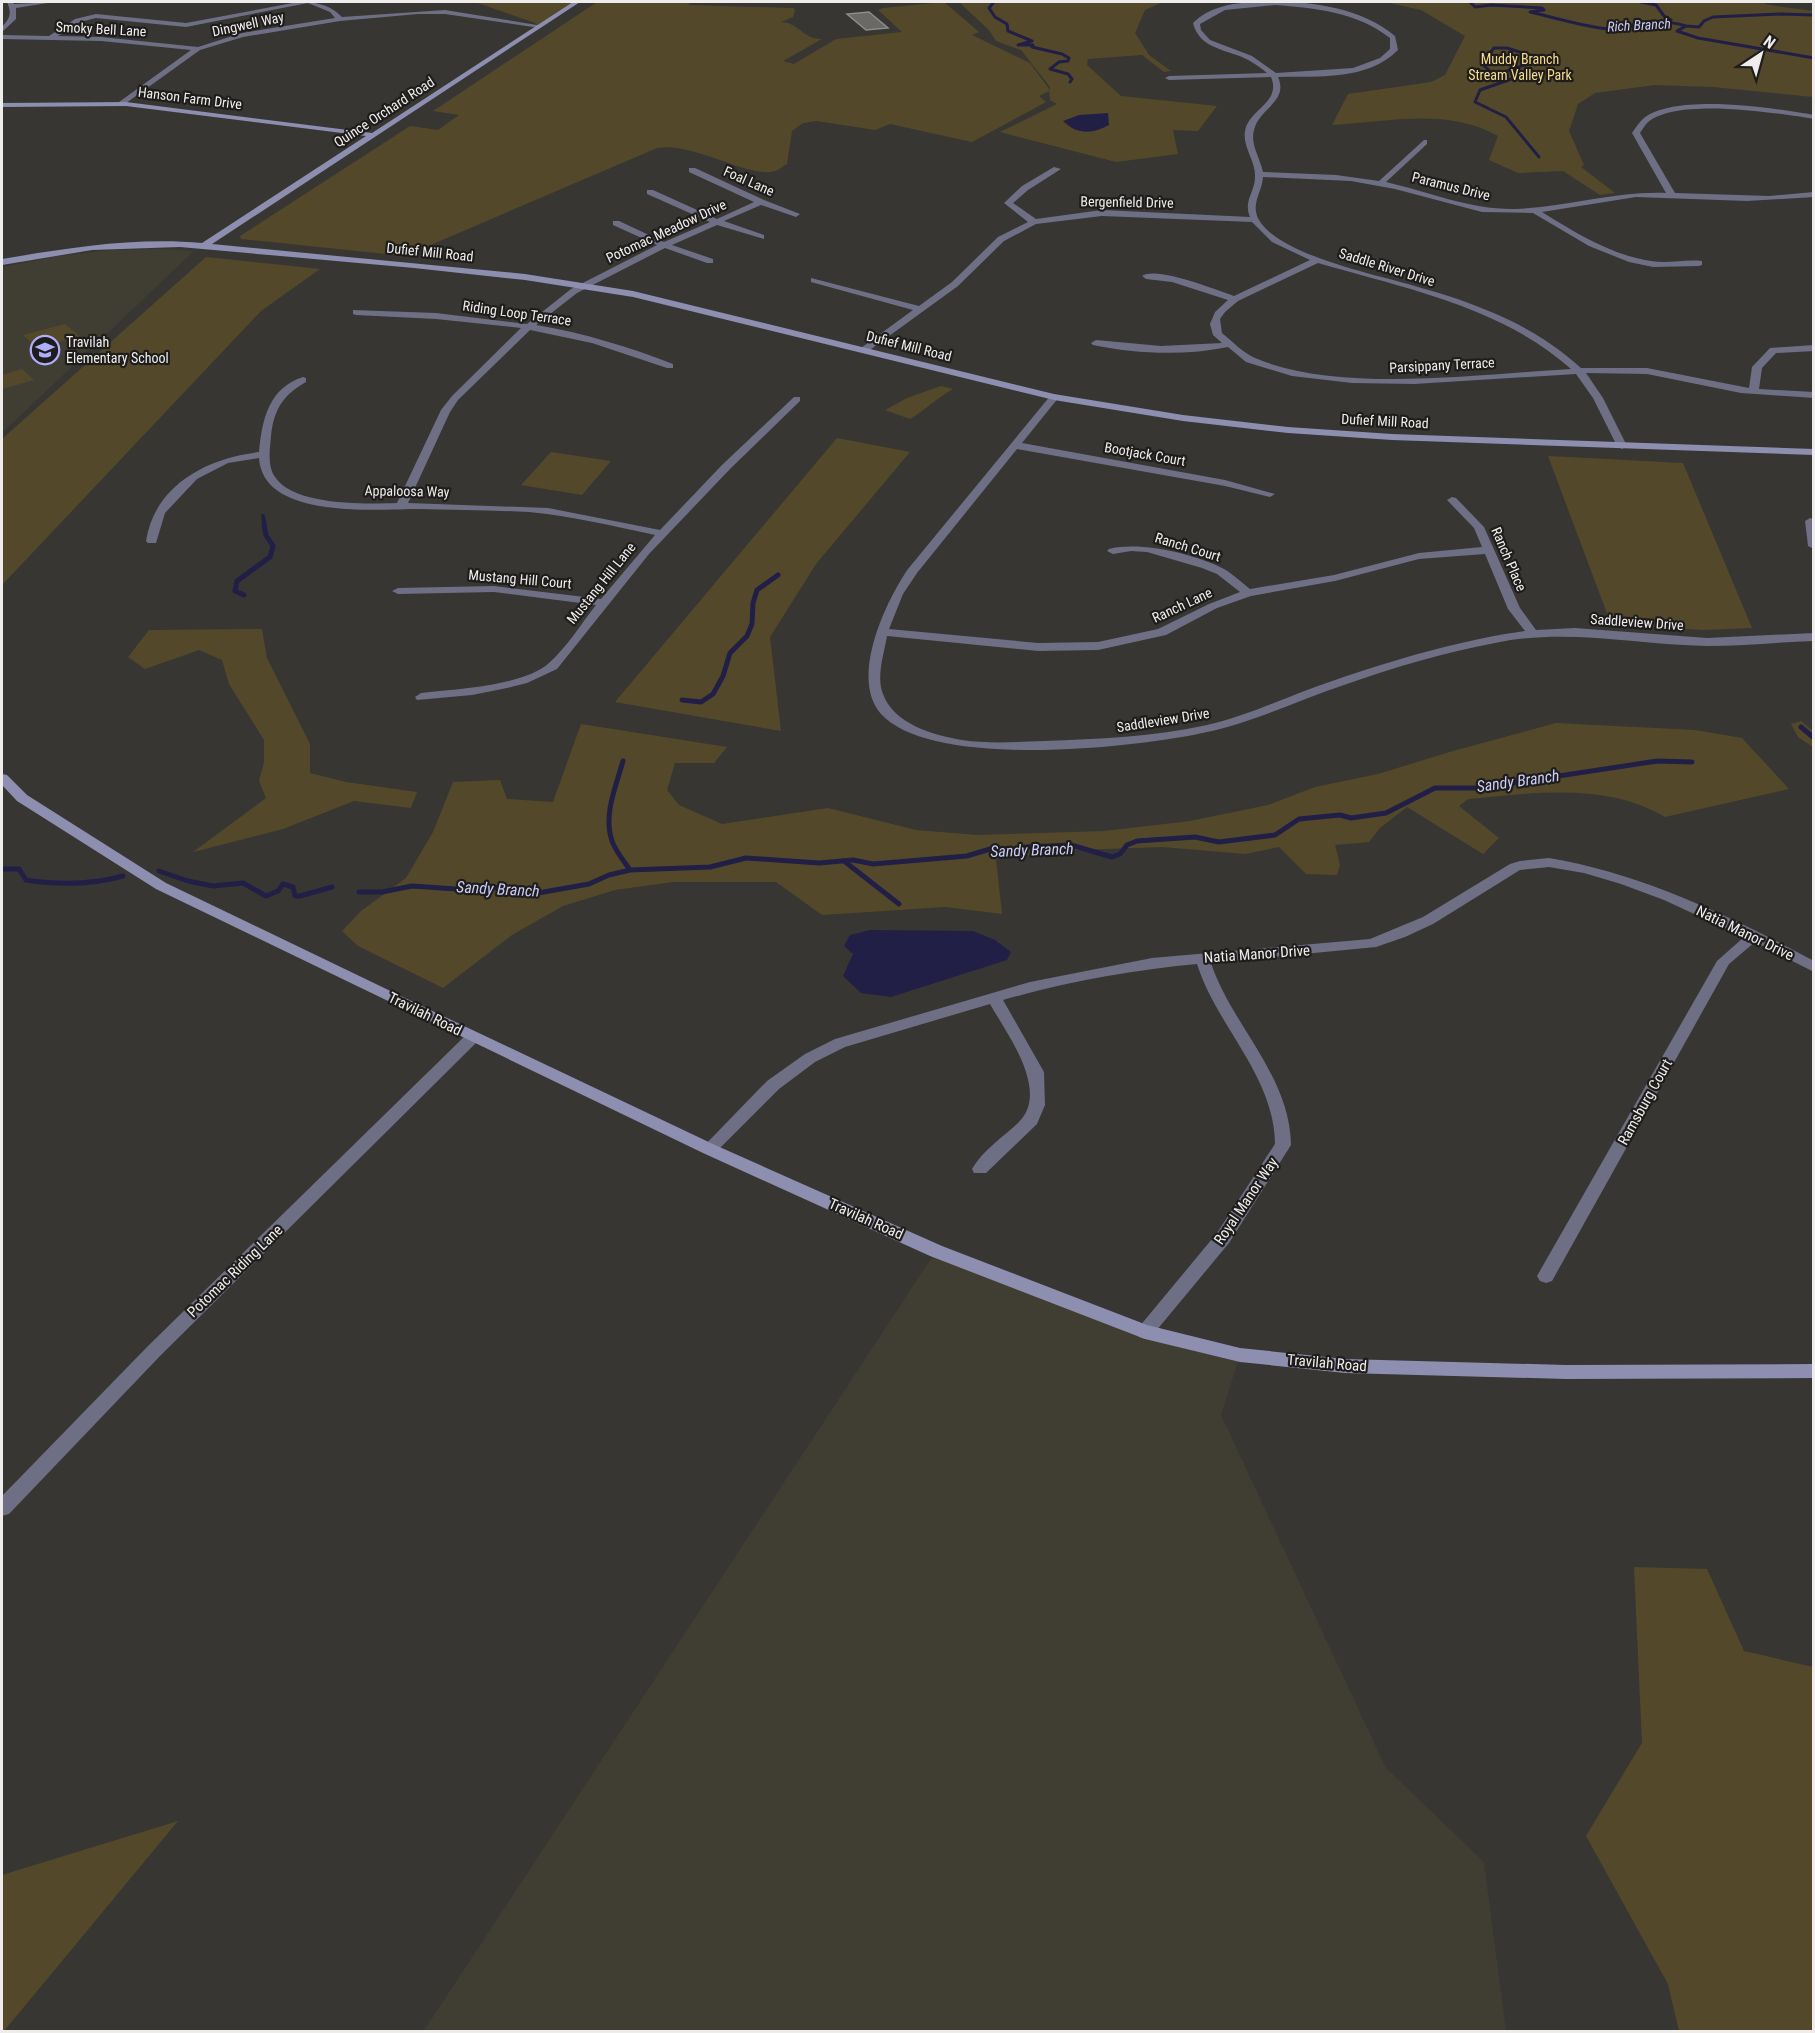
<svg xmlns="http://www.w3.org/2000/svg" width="1815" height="2033" font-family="'Roboto Condensed',sans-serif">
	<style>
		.built { fill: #403d33 }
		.green { fill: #53492a }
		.water { fill: #221f47 }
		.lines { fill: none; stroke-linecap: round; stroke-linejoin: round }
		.stream-far2 { stroke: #221f47; stroke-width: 3 }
		.stream-far1 { stroke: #221f47; stroke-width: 4 }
		.stream { stroke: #221f47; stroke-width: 5 }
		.building { fill: #6a6965; stroke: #8e8c88; stroke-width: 1.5 }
		.street { fill: #6e6f84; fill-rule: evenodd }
		.secondary { fill: #8d8eb0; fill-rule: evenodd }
		.labels { text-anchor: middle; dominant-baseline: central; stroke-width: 4.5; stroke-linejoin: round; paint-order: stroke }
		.far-street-label { font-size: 14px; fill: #eeedeb; stroke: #1e1d1c }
		.far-water-label { font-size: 14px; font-style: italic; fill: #cbccf9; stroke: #1e1d1c }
		.far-park-label { font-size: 14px; fill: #f7dc8d; stroke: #1e1d1c }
		.far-poi-label { font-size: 14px; fill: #eeedeb; stroke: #1e1d1c; text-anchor: start }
		.street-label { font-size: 15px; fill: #eeedeb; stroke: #1e1d1c }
		.water-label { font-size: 16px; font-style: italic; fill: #cbccf9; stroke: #1e1d1c }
	</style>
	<rect width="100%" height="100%" fill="#373632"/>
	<path class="built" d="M160,249L194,251L2,433V267L59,256L111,250Z
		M936,1251L1145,1332L1240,1355L1221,1415L1386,1768L1484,1862L1506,2031L423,2032Z"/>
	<path class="green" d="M475,2H577L539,27L535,23Z
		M597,2H691L688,5L793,8L795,10L793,17L781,22C798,22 804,40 822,39L783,61L794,64L836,39L902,32L878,10L883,8L944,2L979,32L972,35L1030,63L1050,90V87L1021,50L996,41L989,30L959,2H1163L1145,10L1135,33L1149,55L1171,71L1164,72L1142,55L1088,59L1087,65L1121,96L1217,106L1198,131L1173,130L1178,154L1116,162L1000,132L1057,104L1050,100L1049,91L1039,96L1046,102L972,142L890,124L875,130L817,121L803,123L792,131L787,164C783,166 779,170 775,171C749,179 693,141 657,148L405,256L241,239L240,236L410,126L438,130L459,115L433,111Z
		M1385,2H1761L1769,5L1813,11V97L1713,87L1655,85L1595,93L1578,104L1569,131L1584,165L1581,167L1615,193L1600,195L1563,171L1518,173L1489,160L1498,136C1447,107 1387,122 1332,125L1348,94L1431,82L1445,75L1465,36L1421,10Z
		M206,257L320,269L261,311L2,585V439Z
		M65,324L79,336L37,348L23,335Z
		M22,369L34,380L2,389V375Z
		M941,386L953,389C937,398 925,410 910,419L885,410L907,398Z
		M837,438L910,452L816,564L770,637L781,731L615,702Z
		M551,452L611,461L582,495L521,485Z
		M1548,456L1683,463L1752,628L1703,630L1611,624Z
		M262,629L267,658L310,744V773L346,782L417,792L411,808L354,801L283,829L193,852L266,798L259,781L264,762V740L229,684L222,660L199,650L145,669L128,657L149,630Z
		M1801,721L1813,731V747L1798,737L1791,724Z
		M1556,723L1695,730L1742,738L1789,789L1665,817C1606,782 1532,793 1468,799L1459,806L1499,838L1483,854L1407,807L1380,828L1369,842L1335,845L1340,865L1337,875L1306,874L1279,847L1245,854L1163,847L1076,850L996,859L1002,914L945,907L822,915L776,882H673L615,890L563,906L512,935L443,988L358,946L342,931L361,911L406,878L433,832L453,782L500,780L507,799L553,802L581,724L727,747L714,763H675L667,790L679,805L722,824L828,808L916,830L977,835L1104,831L1190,821L1268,805L1315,787L1378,774L1453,751Z
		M1634,1567L1707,1569L1744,1651L1813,1667V2031H1679L1668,1984L1586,1836L1642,1743Z
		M178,1821L4,2031H2V1875Z"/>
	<path class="water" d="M1108,113L1109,125C1093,134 1077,135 1063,121L1079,115Z
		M870,930L973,931L995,940L1011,952L1007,960L891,997L861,993L843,976L853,954L844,946L850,935Z"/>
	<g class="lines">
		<path class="stream-far2" d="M994,2L989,8L995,17L1007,24L1008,31L1032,41L1018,45H1033L1032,47L1062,54L1069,58L1068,61L1059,62L1050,69L1068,74L1072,79L1070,82
			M1470,2L1475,7L1491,5L1542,8L1544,10L1530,12C1553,17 1606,33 1627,29C1632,28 1630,26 1635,24C1648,19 1673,22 1686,26L1677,31L1698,38L1814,58
			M1641,2L1656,5L1664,16L1671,20L1668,23
			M1686,26L1699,27L1704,21L1713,17L1781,14L1814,15
			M1494,48H1507L1542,59L1504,72H1491L1482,64Z
			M1513,69L1523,75L1480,90L1475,102L1506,117L1539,157"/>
		<path class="stream-far1" d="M263,516L265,527"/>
		<path class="stream" d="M244,595L235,591L237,581L270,557L273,546L266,535L264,525
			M682,700L701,702L713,694L723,676L730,653L747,636L752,624L753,603L757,590L778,575
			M1801,727L1814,738
			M623,761C616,786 603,815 612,841C616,852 624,861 630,870
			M844,861L899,904
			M2,869H19L26,880C59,885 91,885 123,876
			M159,871L188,881L213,886L243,883L266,896L278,891L283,884L293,887L295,896H300L332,887
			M359,892H382L412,886L456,889L482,886L538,893L589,884L609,875L630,870L710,867L746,858L819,863L853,860L873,864L967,856L990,849L1005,851L1026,847L1071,845L1112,857L1120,854L1127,845L1137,841L1195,837L1219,842L1275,835L1299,819L1340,815L1351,818L1386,813L1435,788H1480L1657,761L1692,762"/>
	</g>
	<path class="building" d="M869,12L888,28L866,30L847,14Z"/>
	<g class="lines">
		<path class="street" d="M7,2H13L14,4L54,2L16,8V19L2,32V27C10,18 12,14 7,2Z
			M298,2C316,2 329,4 342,17L445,10L543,26L540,28L445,14H418L340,21L243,37L200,50L122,106L119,102L191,50L101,41L2,39V35L49,36L75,19L96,14L186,23ZM308,3L330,12L335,18L242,33L198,47L101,37L58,36L80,22L96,18L186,27Z
			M1254,2C1302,0 1357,5 1395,36L1398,50C1367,81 1318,76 1278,77C1289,102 1259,108 1254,130C1250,144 1260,158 1263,172L1336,175L1379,181L1424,140H1427V144L1386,182C1429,192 1471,210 1516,209C1567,207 1615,191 1666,193L1632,133C1635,129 1639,122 1644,118C1677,93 1774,108 1814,115V119C1777,113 1678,97 1648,122C1645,125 1642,130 1640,133L1675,193L1769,196L1814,192V197L1747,201L1636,197L1542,212C1576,233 1611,255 1651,261C1668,264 1686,259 1702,261V265L1699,266L1653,267L1629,262L1589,246L1533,213L1482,212L1395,189L1351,181L1263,177C1262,193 1250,204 1259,220C1280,256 1379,275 1418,287C1445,294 1471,303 1496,314C1528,328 1556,345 1581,368H1647L1749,388L1752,367L1770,348L1814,345V351L1776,353L1762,368L1759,389L1814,392V398L1741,393L1647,374L1586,373L1603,398L1627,446L1622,449L1617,446L1593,398L1576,374L1414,384L1352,383L1292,376L1246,362L1228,347C1185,356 1136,354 1093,345L1091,343L1096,340L1161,346L1222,343L1213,335L1210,324L1215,312L1228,300L1172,282L1146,279L1142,276C1157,266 1216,290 1234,296L1310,260L1272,242L1252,222L1102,216L1036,224L1004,241L958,286L867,352H861V348L913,310L811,282V278L919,306L952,282L998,237L1028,222L1004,203L1022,186L1054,167L1061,169L1028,190L1013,203L1036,219L1102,210L1250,217C1243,201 1255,192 1255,177C1256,160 1240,145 1246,127C1253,108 1281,101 1271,77L1169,80L1165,78L1169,76L1267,73C1260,67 1251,61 1242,57C1222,49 1199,47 1193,23C1209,7 1232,3 1254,2ZM1275,5C1315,8 1357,12 1390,38V49L1380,58L1353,68L1276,73L1252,56L1210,40L1201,30L1200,24L1225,10ZM1318,263C1404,288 1502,307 1571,369C1480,374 1338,394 1255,358C1243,353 1232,341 1222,333L1220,319L1225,312L1238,301Z
			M689,168H695L764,200L800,214L796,217L761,205L724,221L764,235V239L717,225L672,245L713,259V263H707L665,248L577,293L536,325C584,333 629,347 673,364V368H667L592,343L530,330L458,400L450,412L408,503L548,508L660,530L722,465L794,397H800V401L730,469L649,554L557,669L527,683L507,688L472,695L417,700L415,697L421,693C455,689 524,686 549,663C567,647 581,624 596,605L494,592L398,594L392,591L398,588L494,586L601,599L655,535C613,526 572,516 529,512C492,510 455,510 419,509C376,509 263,520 259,458L228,463L197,479L165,513L156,543H148L146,541C155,484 208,458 259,452C262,419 269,388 303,377L306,378V382C283,395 274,409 271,436C270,449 267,465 275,477C294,506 366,504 397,503L441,410L452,396L521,328L436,319L356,315L353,314V310L436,313L527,324L571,289L657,245L613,225V221H619L664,242L710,222L647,194V190H653L717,219L754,202L689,172Z
			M1051,395L1059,397L1022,443L1225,480L1275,494L1270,497L1225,486L1017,449L917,573L903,594L889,629L1038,643L1098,642L1158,629L1209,604L1240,592L1217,574L1202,568L1147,552L1131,551L1113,554L1107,551L1109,549C1141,541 1195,554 1224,569C1233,574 1242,583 1250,589L1334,575L1419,553L1482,547L1474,528L1447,500L1452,497L1456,498L1484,527L1520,608L1536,630L1575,628L1707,638L1814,633V641C1778,642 1743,646 1707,646C1636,645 1567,628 1495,643C1446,652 1392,668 1344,685C1298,700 1255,722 1207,732C1137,748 932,770 881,714C849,678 886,601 908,569ZM1485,554L1508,609L1525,631C1465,639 1393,660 1335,680C1292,694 1251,715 1207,725C1153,737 1099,739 1044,741C1017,742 988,744 962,740C933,735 894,724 883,694C876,677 884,654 887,636L1038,651L1098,650L1166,635L1217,608L1251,596L1335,581L1419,559Z
			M1810,518L1814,519V549L1808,546L1805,521Z
			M1549,858C1643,874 1730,916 1814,961V972L1755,942L1729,964L1552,1281L1546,1283L1540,1281L1537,1276L1717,961L1744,937L1664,900L1621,884L1584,873L1549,867L1520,870L1433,924L1405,937L1376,947L1211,963C1232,1026 1290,1075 1291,1145L1229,1243L1151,1337L1145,1339L1139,1337L1136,1332L1139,1327L1217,1233L1275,1144C1274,1075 1217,1027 1197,964C1132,970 1066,982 1003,1000L1044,1072L1045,1105L1037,1124L986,1173H974L972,1169C982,1151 1004,1136 1018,1123C1051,1092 1007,1034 990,1004L845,1047L815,1062L779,1089L715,1153H703L701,1149L767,1081L805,1054L835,1039L1030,982L1152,958L1370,939L1423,917L1510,864L1520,861Z
			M473,1032L478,1033L481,1037L478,1041L160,1356L9,1514L2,1516V1496L148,1346L468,1033Z"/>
		<path class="secondary" d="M573,2H580L212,244L525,274L633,291L1054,394L1183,415L1288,427L1392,434L1814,449V455L1392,440L1288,433L1183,421L1054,400L633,297L525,280L414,268L180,247L92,250L2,265V259C68,248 134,237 202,243L366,136L126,106L2,107V103L126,102L372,133Z
			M2,774L7,775L27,795L166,883L405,998L715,1145L942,1246L1147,1325L1240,1348L1345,1359L1566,1365L1814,1364V1378L1566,1379L1345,1373L1240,1362L1145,1339L930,1256L703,1153L156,889L17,801L2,785Z"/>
	</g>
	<defs>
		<g id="school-ring" transform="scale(1.5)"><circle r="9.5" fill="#1e1d1c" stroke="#aeaefa" stroke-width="1.5"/><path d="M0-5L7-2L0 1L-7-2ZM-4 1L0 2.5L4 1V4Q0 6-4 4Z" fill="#aeaefa"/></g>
	</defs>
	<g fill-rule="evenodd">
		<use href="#school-ring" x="45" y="350"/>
	</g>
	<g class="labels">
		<g class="far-street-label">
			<text transform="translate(248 24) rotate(-12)">Dingwell Way</text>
			<text transform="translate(101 29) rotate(3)">Smoky Bell Lane</text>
			<text transform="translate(190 98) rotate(7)">Hanson Farm Drive</text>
			<text transform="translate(384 112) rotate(-33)">Quince Orchard Road</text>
			<text transform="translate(749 181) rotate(24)">Foal Lane</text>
			<text transform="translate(1451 186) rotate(14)">Paramus Drive</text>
			<text transform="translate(1127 202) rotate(1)">Bergenfield Drive</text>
			<text transform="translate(666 231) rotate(-25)">Potomac Meadow Drive</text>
			<text transform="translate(430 252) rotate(6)">Dufief Mill Road</text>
			<text transform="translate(1387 267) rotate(17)">Saddle River Drive</text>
			<text transform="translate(517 313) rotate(8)">Riding Loop Terrace</text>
			<text transform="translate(909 346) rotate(14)">Dufief Mill Road</text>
			<text transform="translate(1442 365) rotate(-3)">Parsippany Terrace</text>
			<text transform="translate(1385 421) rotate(3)">Dufief Mill Road</text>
			<text transform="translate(1145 454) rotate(10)">Bootjack Court</text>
			<text transform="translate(407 491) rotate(1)">Appaloosa Way</text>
			<text transform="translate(1188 547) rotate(17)">Ranch Court</text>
			<text transform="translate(1509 559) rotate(67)">Ranch Place</text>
			<text transform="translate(520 579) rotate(5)">Mustang Hill Court</text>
			<text transform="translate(601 583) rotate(-51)">Mustang Hill Lane</text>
			<text transform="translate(1182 605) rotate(-25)">Ranch Lane</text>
			<text transform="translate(1637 622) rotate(4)">Saddleview Drive</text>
			<text transform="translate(1163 720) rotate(-9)">Saddleview Drive</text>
		</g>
		<g class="far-water-label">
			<text transform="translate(1639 25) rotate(-3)">Rich Branch</text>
		</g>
		<g class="far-park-label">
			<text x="1520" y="59">Muddy Branch<tspan x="1520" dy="16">Stream Valley Park</tspan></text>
		</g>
		<g class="far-poi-label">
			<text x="66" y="342">Travilah<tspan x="66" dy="16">Elementary School</tspan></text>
		</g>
		<g class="street-label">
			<text transform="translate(1745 933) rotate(26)">Natia Manor Drive</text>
			<text transform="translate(1257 954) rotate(-4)">Natia Manor Drive</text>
			<text transform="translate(425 1014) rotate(26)">Travilah Road</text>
			<text transform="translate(1645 1102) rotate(-61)">Ramsburg Court</text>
			<text transform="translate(1246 1201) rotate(-56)">Royal Manor Way</text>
			<text transform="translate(866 1219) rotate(24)">Travilah Road</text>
			<text transform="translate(235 1271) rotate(-44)">Potomac Riding Lane</text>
			<text transform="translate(1327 1363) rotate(5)">Travilah Road</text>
		</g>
		<g class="water-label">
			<text transform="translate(1518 781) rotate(-8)">Sandy Branch</text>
			<text transform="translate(1032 850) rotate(-2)">Sandy Branch</text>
			<text transform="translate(498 889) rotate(3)">Sandy Branch</text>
		</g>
	</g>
	<rect width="1815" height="2033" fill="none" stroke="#eeedeb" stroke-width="6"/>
	<g transform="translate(1761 54) rotate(36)" stroke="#1e1d1c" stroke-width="4.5" paint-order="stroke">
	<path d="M0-4.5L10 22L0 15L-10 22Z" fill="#eeedeb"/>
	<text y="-9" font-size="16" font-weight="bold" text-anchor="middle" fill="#eeedeb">N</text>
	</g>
</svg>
